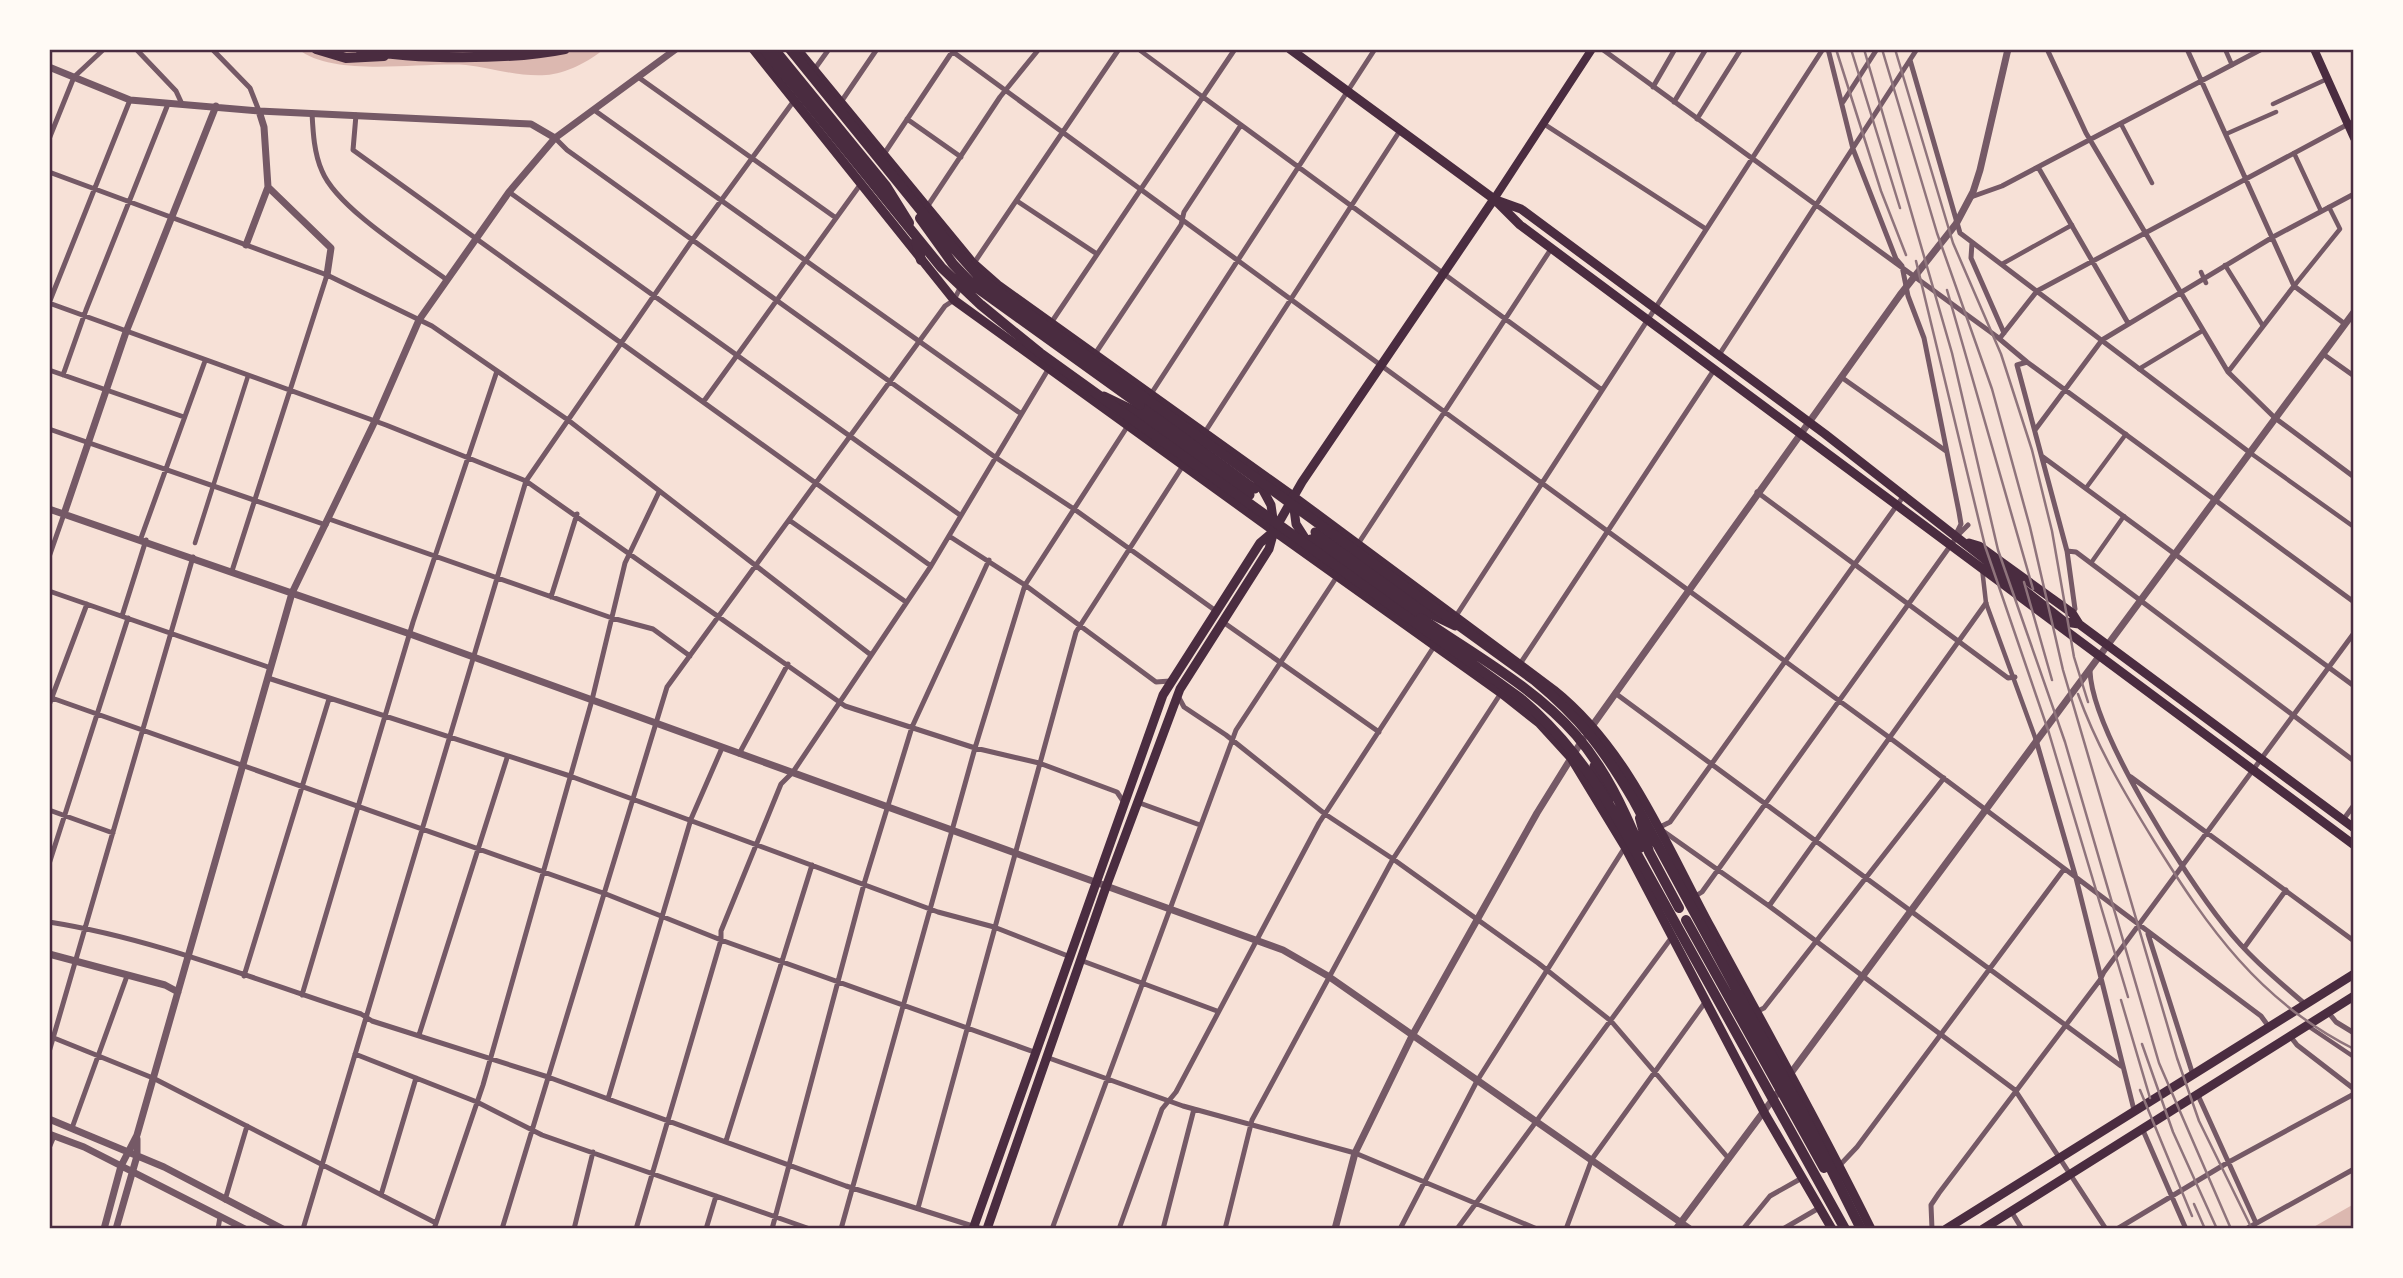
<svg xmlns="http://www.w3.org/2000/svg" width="2403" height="1278" font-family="'IBM Plex Sans',sans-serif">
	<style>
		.water { fill: #dcb8b0 }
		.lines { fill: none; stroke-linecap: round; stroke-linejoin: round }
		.pedestrian { stroke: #755966; stroke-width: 4.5 }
		.minor { stroke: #755966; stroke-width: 5 }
		.tertiary { stroke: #755966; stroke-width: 7 }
		.secondary { stroke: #4a2c40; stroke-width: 8 }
		.primary { stroke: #4a2c40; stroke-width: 9 }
		.trunk { stroke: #4a2c40; stroke-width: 9 }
		.motorway { stroke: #4a2c40; stroke-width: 10 }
		.rail { stroke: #8f747c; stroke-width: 2.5 }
		.neatline { fill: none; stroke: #4a2c40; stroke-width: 2.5 }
	</style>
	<rect width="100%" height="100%" fill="#f7e1d7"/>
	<path class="water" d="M298,49H604C590,61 565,74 546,75C519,77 492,68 466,65C420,62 334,78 298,49Z
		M2354,1204V1229H2310Z"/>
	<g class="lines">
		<path class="pedestrian" d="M1138,49L1203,97
			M2225,49L2232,65
			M2273,104L2327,79
			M2121,124L2152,183
			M2226,134L2276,112
			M2294,153L2321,211
			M2002,264L2072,225
			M2225,265L2263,326
			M2201,272L2206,283
			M2294,286L2340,229L2329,207
			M2139,369L2202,331
			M2249,452L2354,527
			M2086,488L2126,434
			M195,543L248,376
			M2091,563L2124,516
			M1982,568L1986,603L2036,740
			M2308,1026L2354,1057"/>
		<path class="minor" d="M136,49L176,91L182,104
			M212,49L250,88L259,111
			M949,49L1890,738L2261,1016L2269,1027
			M1602,49L1996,336L2027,362L2354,602
			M1828,49L1853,149L1896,259L1902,266L1908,296L1924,338L1959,512L1961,524L1955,536
			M2047,49L2086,133L2228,372L2275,418L2354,477
			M2187,49L2294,286L2345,324
			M1910,60L1960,233L2249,452
			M814,70L829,49
			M638,77L836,218
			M1653,87L1675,49
			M1203,97L1602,390
			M841,102L877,49
			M1674,102L1706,49
			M1843,102L1877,49
			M594,110L1020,413
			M312,113C313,132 314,153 322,171C337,208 413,255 447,280
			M356,115L353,150L931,566
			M907,119L961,157
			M1697,119L1741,49
			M1544,124L1706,229
			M555,138L567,150L995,457L1074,509L1216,611
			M49,139L74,77L104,49
			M884,154L954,49
			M2038,167L2128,323
			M49,172L327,275L432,326L568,420L871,655
			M509,192L960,515
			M1971,197L2002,186L2262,49
			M1017,201L1097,254
			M927,207L1000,97L1039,49
			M1972,243L1971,258L2004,333
			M974,263L1119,49
			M49,303L386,425L526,481L845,706L975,748L1039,763L1117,792L1123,801
			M49,303L130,100
			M1051,323L1235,49
			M2000,338L2037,291L2354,121
			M1095,354L1181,225L1184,212L1241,125
			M2323,354L2354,376
			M1719,355L1917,49
			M2027,362L2017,365L2067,551L2075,609L2072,613
			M49,370L184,417
			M2228,372L2294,286
			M63,375L86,310L168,104
			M1841,377L1946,451
			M1151,394L1375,49
			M704,401L860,185
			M49,429L326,525
			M2035,430L2102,340L2273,237L2354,194
			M1205,432L1401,129
			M2043,457L2354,686
			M1757,492L2008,678L2015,677
			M329,519L612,618L653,629L690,656
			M789,520L906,602
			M949,536L1025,585L1156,682L1170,681
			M141,538L205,361
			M1358,544L1551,249
			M2067,551L2076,552L2354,761
			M49,557L64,514
			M232,571L327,275
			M49,591L271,668
			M551,597L577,514
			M122,616L146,540
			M1456,616L1823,49
			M1223,622L1379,732
			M1520,664L1714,370
			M2090,671C2092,731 2185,876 2224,925C2248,956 2276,979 2305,1004
			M268,678L570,776L938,912L994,927L1068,956
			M1615,693L2121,1066
			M1178,696L1184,707L1226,735L1325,814L1393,859L1538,963L1611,1021L1729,1159
			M49,697L606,894L721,940L1037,1053
			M49,705L87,604
			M2036,740L2076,878L2134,1110
			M739,754L788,664
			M2131,777L2354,941
			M1137,802L1200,825
			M49,810L113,833
			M2343,820L2354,805
			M1658,828L1670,822L1905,494
			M1663,831L1769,906L2015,1090L2106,1229
			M49,864L128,618
			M1694,897L1702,892L1958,535L1968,525
			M1769,906L1986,603
			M49,922C157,939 258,981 361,1014L372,1021L548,1077L846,1186L982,1229
			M2148,934L2193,1075
			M2244,948L2286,890
			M1080,960L1217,1011
			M244,976L329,699
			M302,995L413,622L497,371
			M1756,1012L1764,1008L1944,778
			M2328,1012L2336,1022L2354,1033
			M419,1035L507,758
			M49,1036L153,1078L436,1223
			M2290,1036L2297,1045L2354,1089
			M49,1052L193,557
			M355,1054L477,1102L542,1135L810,1229
			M1046,1057L1183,1106L1355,1153L1537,1229
			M2197,1093L2256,1223
			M608,1099L691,819L722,748
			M72,1128L127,976
			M2142,1128L2186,1229
			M726,1141L812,865
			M49,1148L54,1136
			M1840,1165L1857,1147L2064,869
			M381,1195L416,1078
			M225,1200L247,1126
			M918,1208L1076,632L1184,464
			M2011,1211L2022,1229
			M218,1229L220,1217
			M303,1229L526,481L693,239L793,102
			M434,1229L483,1085L592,700L625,563L659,492
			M502,1229L667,687L945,306L954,300L962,284
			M574,1229L593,1152
			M636,1229L721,940V931L781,784L793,772L931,566L1049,368
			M706,1229L716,1196
			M772,1229L864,884L912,727L989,560
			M841,1229L975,748L1025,585L1129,424
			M1052,1229L1236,730L1338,575
			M1119,1229L1162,1109L1176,1092L1319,823L1435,645
			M1163,1229L1194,1109
			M1225,1229L1252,1120L1393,859L1501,693
			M1400,1229L1477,1081L1625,847
			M1457,1229L1672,937
			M1566,1229L1592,1159L1706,1001
			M1743,1229L1770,1196L1802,1178
			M1783,1229L1819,1208
			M1932,1229L1931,1205L1939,1193L2100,980L2104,972L2354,633
			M2117,1229L2227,1163L2354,1094
			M2246,1229L2354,1169"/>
		<path class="tertiary" d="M49,67L130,100L259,111L531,124L555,138
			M268,187L331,248L327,275
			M246,245L268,187L264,127L259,111
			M49,509L410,634L1283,950L1328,976L1690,1229
			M64,514L126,332L216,106
			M1590,729L1900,295L1956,224L1973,192L1980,170L2008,49
			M49,954L165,985L178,992
			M1788,1077L2354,312
			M49,1119L164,1167L283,1229
			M49,1134L84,1147L245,1229
			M104,1229L121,1166L137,1135L292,593L375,421L419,320L509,192L555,138L676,49
			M116,1229L137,1156V1139
			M1335,1229L1355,1153L1412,1036L1537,813L1583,739
			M1676,1229L1782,1087"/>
		<path class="secondary" d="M2314,49L2354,138
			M1494,199L1592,49"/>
		<path class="primary" d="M753,49L954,300L1274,531
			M797,49L973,263L998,285L1293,496
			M1946,1229L2354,974
			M1983,1229L2354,996"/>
		<path class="trunk" d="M1290,49L1494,199L1520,225L2354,845
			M1496,200L1521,209L1825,434L2065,622L2079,624L2354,828
			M1074,385L1091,392
			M1104,396L1135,411L1250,495
			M1135,400L1255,489
			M1250,466L1271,505L1274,526
			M1293,496L1554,690C1629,750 1666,845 1711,928C1765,1028 1821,1127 1871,1229
			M1293,501L1296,524L1310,546
			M1274,531L1501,693L1539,723L1571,758L1625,847L1765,1114L1832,1229
			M1315,532L1426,612L1455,626
			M1311,539L1425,622
			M1969,543L1979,546L2072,613L2079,624
			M1594,766L1609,801
			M973,1229L1163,695L1260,543L1273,532
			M987,1229L1106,887L1180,689L1269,549L1274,531L1302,482L1494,199"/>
		<path class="motorway" d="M316,49L346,58L384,56
			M360,49C414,60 511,60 565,49
			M764,49L941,267L981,305L1040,353L1520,698C1561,733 1590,771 1617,818L1845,1229
			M774,49L886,186L909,223
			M790,49L927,218L980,278L1534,680C1581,719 1603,748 1634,801L1802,1111L1861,1229
			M920,218L953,264L973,285L1140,405
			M916,241L921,260
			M1421,618C1473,654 1534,687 1576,735C1605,769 1623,807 1640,848
			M1640,818L1649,852L1679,908
			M1686,920L1824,1168"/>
		<path class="rail" d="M1836,49L1881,191L1906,255
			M1851,49L1900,208
			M1864,49L1952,353L1998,550L2065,742L2159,1063L2231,1229
			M1882,49L1937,233L1992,389L2030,527L2063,670L2177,1058L2199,1121L2252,1229
			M1895,49L1953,243L2001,354L2032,450L2052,531L2074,657L2088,702
			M1916,261L1985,546L2049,733L2128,997
			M1947,290L2033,589
			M2024,582L2052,680
			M2078,694C2097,747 2125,794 2154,841C2208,928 2260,1002 2354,1049
			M2121,1000L2150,1098
			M2142,1044L2173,1132L2217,1229
			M2140,1090L2192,1216
			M2194,1204L2205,1229"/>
	</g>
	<rect width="2403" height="1278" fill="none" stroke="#fffaf5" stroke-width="102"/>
	<rect x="51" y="51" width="2301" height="1176" class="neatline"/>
</svg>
